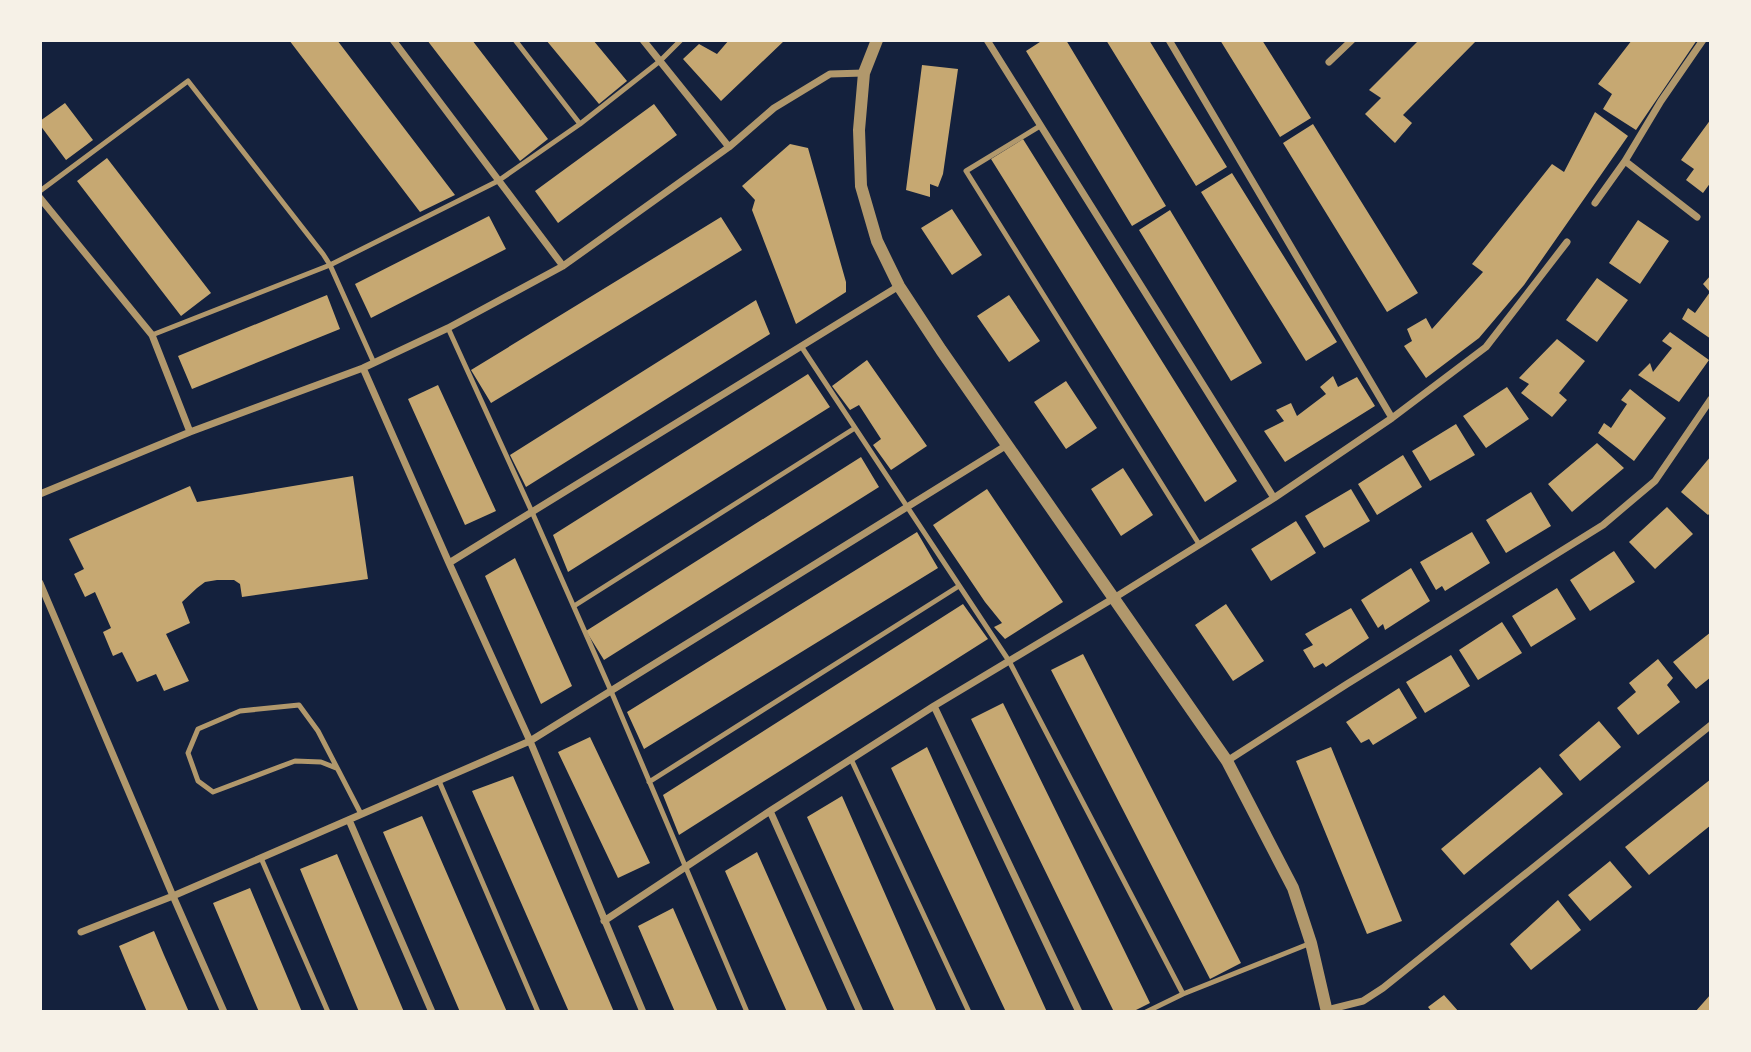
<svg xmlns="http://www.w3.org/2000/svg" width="1751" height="1052" font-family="Commissioner,sans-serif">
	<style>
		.building { fill: #c6a872 }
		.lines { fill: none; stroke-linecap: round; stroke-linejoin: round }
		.service { stroke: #b1986c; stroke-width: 5 }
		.minor { stroke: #b1986c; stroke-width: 7 }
		.tertiary { stroke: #b1986c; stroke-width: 12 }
	</style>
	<rect width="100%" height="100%" fill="#14213d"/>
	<path class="building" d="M289,40H337L455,195L420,212Z
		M427,40H472L548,139L520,161Z
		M546,40H593L627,81L599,104Z
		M729,40H785L721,101L683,59L699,44L717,54Z
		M1043,40H1066L1166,206L1132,226L1026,51Z
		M1106,40H1149L1227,167L1196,186Z
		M1220,40H1262L1311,118L1280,137Z
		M1419,40H1477L1403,115L1412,123L1395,143L1365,114L1381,98L1369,90Z
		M1632,40H1697L1636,130L1603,109L1612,94L1598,84Z
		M922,65L958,69L943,174L938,187L930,184V197L906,190Z
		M65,103L93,140L66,160L40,125V121Z
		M654,104L677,135L558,223L535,191Z
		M1595,112L1628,136L1524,285L1479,338L1426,378L1404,346L1412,341L1407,329L1426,318L1432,329L1483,272L1472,264L1552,164L1564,172Z
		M1711,119V182L1703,193L1686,180L1694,169L1681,160Z
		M1313,124L1418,293L1387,312L1283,143Z
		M1023,139L1237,481L1205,502L991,159Z
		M790,144L808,148L846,282V292L796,324L752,210L755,200L742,186Z
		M107,158L211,293L181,316L77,181Z
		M1232,173L1337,342L1306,361L1201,192Z
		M952,209L982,255L952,275L921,228Z
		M1170,210L1262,363L1231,381L1139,230Z
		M489,216L506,249L371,318L355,284Z
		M721,217L742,250L491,403L471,370Z
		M1638,220L1669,241L1640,284L1609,263Z
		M1711,275V339L1682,319L1688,308L1695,313L1710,292L1703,284Z
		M1597,278L1628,300L1597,342L1566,320Z
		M327,295L340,329L192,389L178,356Z
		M1009,295L1040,341L1009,362L977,316Z
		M756,300L770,334L526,487L510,455Z
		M1670,332L1709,360L1679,402L1638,375L1650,363L1653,372L1672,348L1662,341Z
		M1557,339L1585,361L1559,393L1567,400L1552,417L1521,393L1529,384L1519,378Z
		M867,360L927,446L891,470L873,445L881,439L859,405L850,410L832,386Z
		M808,374L830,407L568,572L553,535Z
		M1333,376L1338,387L1357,377L1375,406L1285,462L1264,431L1284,421L1276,410L1291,403L1297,416L1326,394L1320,387Z
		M1066,381L1097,428L1066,449L1034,402Z
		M438,385L496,511L465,525L408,399Z
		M1507,387L1529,419L1486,448L1463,416Z
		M1630,389L1666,418L1634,461L1598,433L1604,423L1611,428L1627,404L1621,400Z
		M1456,424L1475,455L1430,481L1412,451Z
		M1597,443L1624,468L1572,512L1548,484Z
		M1403,455L1422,487L1377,515L1358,484Z
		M1711,456V512L1708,515L1681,492Z
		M861,457L879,487L604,660L586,631Z
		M1123,468L1153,515L1121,536L1091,489Z
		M353,476L368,579L242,597L240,584L234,580H217L205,582L197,588L182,602L190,623L166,634L189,681L164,691L156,674L137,682L122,652L113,656L103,632L111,628L95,592L85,597L74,574L84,569L69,539L190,486L197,502Z
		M987,489L1063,602L1005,639L994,627L1002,623L985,602L933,525Z
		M1351,489L1370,521L1324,548L1305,516Z
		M1531,492L1551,526L1506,553L1486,520Z
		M1667,507L1693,534L1655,569L1629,542Z
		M1296,521L1316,553L1271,581L1251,549Z
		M917,532L938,568L644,749L627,712Z
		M1472,532L1490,563L1445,591L1442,586L1436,590L1420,562Z
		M1614,551L1635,582L1590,611L1570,580Z
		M515,558L572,686L541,704L485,576Z
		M1411,568L1430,601L1385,630L1383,624L1378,628L1361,600Z
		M1557,588L1576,619L1531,647L1512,616Z
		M963,604L988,639L679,835L663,795Z
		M1226,604L1264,661L1233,681L1195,625Z
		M1351,608L1369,638L1326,667L1323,663L1314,668L1303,650L1313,645L1305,634Z
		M1502,622L1522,653L1478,680L1459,650Z
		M1711,632V677L1696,689L1673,662Z
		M1083,654L1241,963L1210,979L1051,670Z
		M1451,655L1470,686L1425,713L1406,682Z
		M1658,659L1673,678L1667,685L1680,702L1638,735L1617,708L1636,692L1629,683Z
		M1399,688L1417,718L1373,745L1369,739L1361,743L1346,722Z
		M1003,703L1150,1003L1132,1012H1114L971,719Z
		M1599,721L1621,747L1580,781L1559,755Z
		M590,737L650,863L618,878L558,752Z
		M927,747L1047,1012H1006L891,768Z
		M1331,747L1402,921L1367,934L1296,761Z
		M1540,767L1563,794L1464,875L1441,849Z
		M513,776L614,1012H569L472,791Z
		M1711,779V825L1649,875L1625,847Z
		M842,796L937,1012H895L807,817Z
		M422,816L507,1012H460L383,832Z
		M757,852L828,1012H787L725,871Z
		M337,854L404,1012H359L300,869Z
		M1610,861L1632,887L1590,921L1568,895Z
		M250,888L302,1012H259L213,903Z
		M1558,900L1581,930L1531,970L1510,944Z
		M673,908L718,1012H675L638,926Z
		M154,931L164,955L189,1012H147L129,970L119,946Z
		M1711,994V1012H1695Z
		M1444,995L1459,1012H1432L1428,1007Z"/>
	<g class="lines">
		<path class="service" d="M515,40L580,124
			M1040,126L966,171L1199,544
			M40,191L188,81L323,254L330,265L374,363
			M448,328L532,512L611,691L747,1012
			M152,335L330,265L498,181L580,124L660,61L681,40
			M801,346L1009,661L1183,994
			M574,606L855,428
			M851,759L969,1012
			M336,768L321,762L295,761L213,792L198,781L188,753L198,729L240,711L299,705L318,731L361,814
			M439,781L538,1012
			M649,782L959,586
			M261,858L328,1012
			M1146,1012L1183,994L1311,943"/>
		<path class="minor" d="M393,40L563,266
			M643,40L729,147
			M987,40L1274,498
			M1169,40L1392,418
			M1329,62L1352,40
			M1625,161L1697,217
			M40,198L152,335L190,432
			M1595,203L1625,161L1661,101L1703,40
			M363,368L449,563L530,741L643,1012
			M40,494L190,432L363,368L448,328L563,266L729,147L774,108L830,74L864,73
			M449,563L899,286
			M40,583L173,896L224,1012
			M934,706L1079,1012
			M1227,761L1347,684L1603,525L1655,481L1711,399
			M770,811L860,1012
			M349,820L432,1012
			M604,921L770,811L934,706L1114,598L1274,498L1392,418L1486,347L1567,242
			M81,932L173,896L530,741L1007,445
			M1327,1010L1363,1001L1383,988L1711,725"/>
		<path class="tertiary" d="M877,40L864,73L859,130L861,186L877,241L899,286L941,350L1227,761L1293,888L1311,943L1327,1012"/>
	</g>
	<rect width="1751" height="1052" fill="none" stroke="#f6f1e7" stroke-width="84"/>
</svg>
